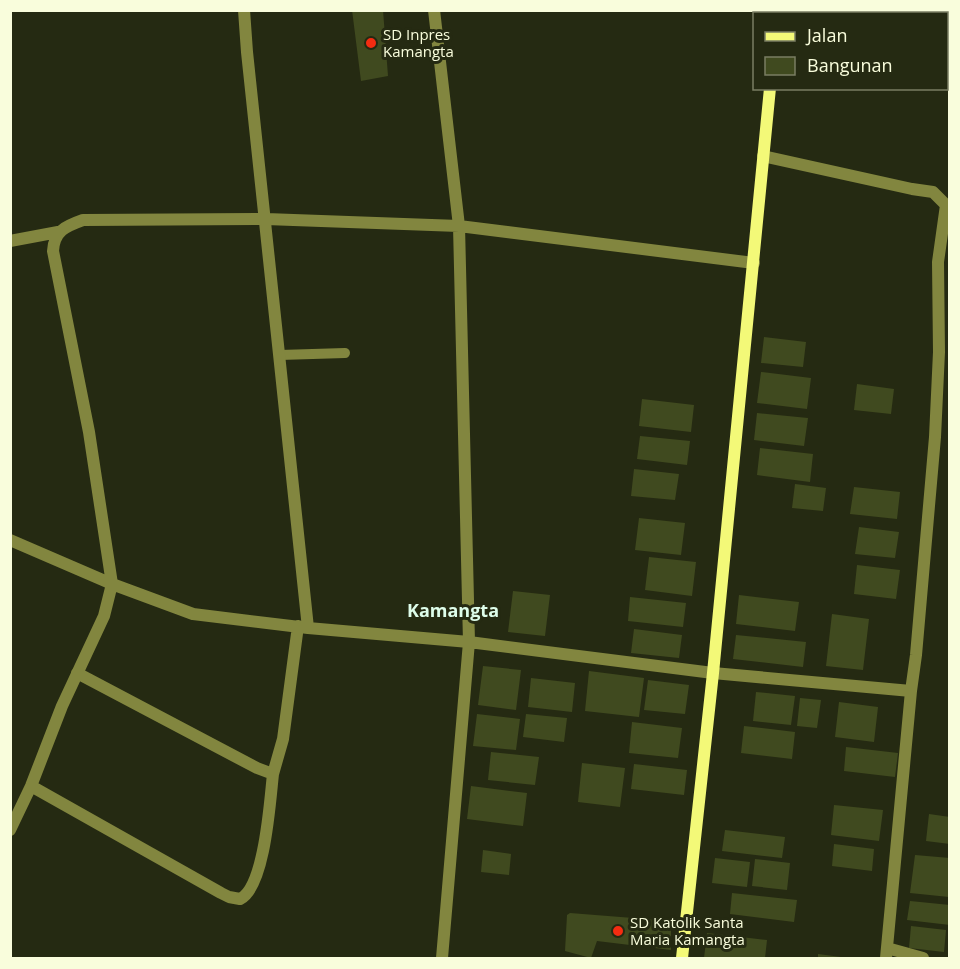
<svg xmlns="http://www.w3.org/2000/svg" width="960" height="969" font-family="'Open Sans',sans-serif">
	<style>
		.building { fill: #404a1f }
		.lines { fill: none; stroke-linecap: round; stroke-linejoin: round }
		.service { stroke: #82863f; stroke-width: 10 }
		.minor { stroke: #82863f; stroke-width: 12 }
		.secondary { stroke: #f3f978; stroke-width: 12 }
		.poi-dot { fill: #f42c11; stroke: #252a12; stroke-width: 2 }
		.labels { text-anchor: middle; dominant-baseline: central; stroke-width: 6; stroke-linejoin: round; paint-order: stroke }
		.poi-label { font-size: 15px; fill: #f9fddc; stroke: #252a12; text-anchor: start }
		.quarter-label { font-size: 18px; font-weight: bold; fill: #defdea; stroke: #252a12 }
	</style>
	<rect width="100%" height="100%" fill="#252a12"/>
	<path class="building" d="M352,10H383L388,76L361,81Z
		M764,337L806,342L803,367L761,363Z
		M761,372L811,378L807,409L757,403Z
		M857,384L894,389L891,414L854,410Z
		M642,399L694,405L691,432L639,426Z
		M757,413L808,418L804,446L754,440Z
		M640,436L690,441L687,465L637,459Z
		M760,448L813,454L810,482L757,475Z
		M634,469L679,474L675,500L631,496Z
		M795,484L826,488L823,511L792,508Z
		M854,487L900,492L897,519L850,514Z
		M639,518L685,523L681,555L635,550Z
		M859,527L899,532L895,558L855,554Z
		M649,557L696,562L692,596L645,590Z
		M857,565L900,570L896,599L854,594Z
		M513,591L550,595L545,636L508,632Z
		M739,595L799,602L795,631L736,624Z
		M630,597L686,603L683,627L628,621Z
		M832,614L869,619L863,670L826,666Z
		M634,629L682,635L679,658L631,653Z
		M736,635L806,642L803,667L733,659Z
		M483,666L521,670L516,710L478,705Z
		M589,671L644,678L639,717L585,711Z
		M531,678L575,683L572,712L528,707Z
		M648,680L689,685L685,714L644,710Z
		M756,692L795,696L791,725L753,721Z
		M800,698L821,700L817,728L797,726Z
		M839,702L878,707L874,742L835,737Z
		M477,714L520,719L516,750L473,746Z
		M526,714L567,718L564,742L523,737Z
		M632,722L682,728L678,758L629,753Z
		M744,726L795,732L792,759L741,753Z
		M846,747L898,753L895,777L844,771Z
		M491,752L539,757L535,785L488,780Z
		M582,763L625,768L620,807L578,802Z
		M634,764L687,770L684,795L631,789Z
		M471,786L527,793L523,826L467,819Z
		M834,805L883,810L879,841L831,835Z
		M929,814L950,817V844L926,841Z
		M725,830L785,837L782,858L722,851Z
		M834,844L874,849L872,871L832,866Z
		M483,850L511,854L509,875L481,872Z
		M915,855L950,858L949,897L910,893Z
		M715,858L750,862L747,887L712,883Z
		M755,859L790,863L787,890L752,886Z
		M732,893L797,900L794,922L730,914Z
		M910,901L950,905V925L907,920Z
		M570,913L671,921V950L597,941L591,958L565,951L567,915Z
		M911,926L946,930L944,952L909,948Z
		M707,933L767,940L765,958H704Z
		M818,954L841,957V958H818Z"/>
	<g class="lines">
		<path class="service" d="M280,355L345,353"/>
		<path class="minor" d="M244,10L247,52L308,628
			M434,10L459,226L469,642L442,958
			M763,156L912,189L933,192L946,205L938,262L939,352L935,437L916,655L911,691
			M10,241L58,232
			M10,540L112,584L193,614L308,628L469,642L713,673L911,691L886,958
			M77,673L257,768L273,774L283,739L298,626
			M31,786L221,893L229,897L240,899C265,887 270,800 273,774
			M10,830L31,786L62,706L104,616L112,584L89,432L53,251C54,231 66,226 83,220L266,219L459,226L754,263
			M887,948L923,958"/>
		<path class="secondary" d="M778,14L779,10
			M682,958L713,673L770,88"/>
	</g>
	<g class="poi-dot">
		<circle cx="371" cy="43" r="6"/>
		<circle cx="618" cy="931" r="6"/>
	</g>
	<g class="labels">
		<g class="poi-label">
			<text x="383" y="34">SD Inpres<tspan x="383" dy="17">Kamangta</tspan></text>
			<text x="630" y="922">SD Katolik Santa<tspan x="630" dy="17">Maria Kamangta</tspan></text>
		</g>
		<g class="quarter-label">
			<text x="453" y="610">Kamangta</text>
		</g>
	</g>
	<rect width="960" height="969" fill="none" stroke="#f9fddc" stroke-width="24"/>
	<rect x="753" y="12" width="195" height="78" fill="#252a12" stroke="#7a7e63" stroke-width="1.5"/>
	<rect x="765" y="32" width="30" height="9" fill="#f3f978" stroke="#7a7e63" stroke-width="1.5"/>
	<text x="807" y="42" font-size="18" fill="#f9fddc">Jalan</text>
	<rect x="765" y="57" width="30" height="18" fill="#404a1f" stroke="#7a7e63" stroke-width="1.5"/>
	<text x="807" y="72" font-size="18" fill="#f9fddc">Bangunan</text>
</svg>
